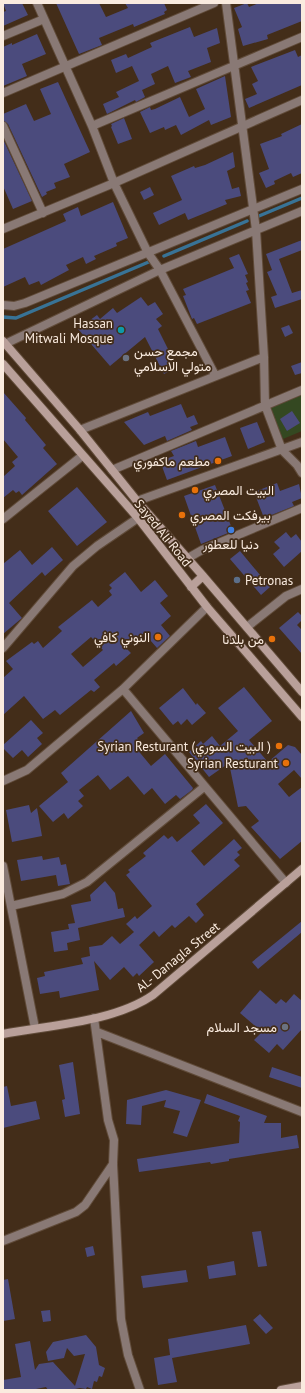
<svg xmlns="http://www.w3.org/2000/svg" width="305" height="1393" font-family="'PT Sans',Vazirmatn,sans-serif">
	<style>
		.green { fill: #344821 }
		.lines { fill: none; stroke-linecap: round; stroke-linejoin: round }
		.stream { stroke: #387396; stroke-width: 3.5 }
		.building { fill: #4b4b7d; fill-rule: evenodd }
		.street-casing { stroke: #604b39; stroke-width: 10 }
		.secondary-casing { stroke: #604b39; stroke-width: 10 }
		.street { stroke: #897975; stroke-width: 8 }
		.secondary { stroke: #b9a09a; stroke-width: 8 }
		.culture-dot { fill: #0f9aa8; stroke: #432d19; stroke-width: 1.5 }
		.worship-dot { fill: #6b7280; stroke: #432d19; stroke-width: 1.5 }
		.food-dot { fill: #e8710a; stroke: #432d19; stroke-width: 1.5 }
		.shop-dot { fill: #3f7fe0; stroke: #432d19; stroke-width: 1.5 }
		.service-dot { fill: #5c6f8a; stroke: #432d19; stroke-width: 1.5 }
		.labels { text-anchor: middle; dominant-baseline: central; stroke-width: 3.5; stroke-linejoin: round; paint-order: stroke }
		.poi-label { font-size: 13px; fill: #faebdf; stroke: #432d19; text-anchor: end }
		.street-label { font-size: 13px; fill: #faebdf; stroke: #432d19 }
	</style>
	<rect width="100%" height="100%" fill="#432d19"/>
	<path class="green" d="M302,395V431L283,439L270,408Z"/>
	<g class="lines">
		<path class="stream" d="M259,216L302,198
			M164,256L247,221
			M3,317L16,318L151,261"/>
	</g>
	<path class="building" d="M3,3H22L28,15L3,26V12L6,11Z
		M56,3H99L106,17L128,8L125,3H164L167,10L164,12L165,14L134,27L133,24L99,38L102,45L79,54Z
		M247,3L249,7L259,3H302V21L267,35L268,39L243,46L238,29L242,27L234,8Z
		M190,27L194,37L217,28L220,43L207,48L211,62L188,71L191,77L175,83L168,66L151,74L155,84L142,90L145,97L136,102L135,100L107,114L103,104L119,97L116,92L139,81L132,66L116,73L111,60L126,54L128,58L152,47L150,43Z
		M37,34L46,54L22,64L27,76L3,86V47L12,43V45Z
		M295,50L298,57L302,55V85L249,108L245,99L257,94L252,84L258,81L251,67Z
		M225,76L231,117L211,125L209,120L181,135L176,125L165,130L164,127L150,133L140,112L150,107L151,110L155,109L180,97L189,117L205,109L196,89Z
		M58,82L90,152L64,164L70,177L54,183L56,188L46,192L47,194L42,197L8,124L3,121V114L26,104L34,121L51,114L40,89Z
		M124,118L132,139L118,144L111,127L112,126L111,124Z
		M302,124V173L293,177L291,173L274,181L275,184L266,188L259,173L269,169L260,144L282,136L281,134Z
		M3,139L32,201L13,209L3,186Z
		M233,152L235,167L227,171L232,189L239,187L241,196L225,200L227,204L188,220L185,213L159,225L153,213L182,200L171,176L194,166L195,168L205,165Z
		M150,187L154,195L144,200L140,192Z
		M113,202L128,238L116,243L117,246L94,256L96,259L86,264L83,257L66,265L69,270L41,285L39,281L29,285L25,277L3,287V249L66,221L63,214L78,207L81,216Z
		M302,240V250L279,259L292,293L302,290V299L275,308L271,297L277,295L267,272L272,270L266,254Z
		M239,254L248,274L245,275L248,282L246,283L249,290L246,291L251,303L197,324L194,318L192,319L183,296L186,295L183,289L234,268L229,258Z
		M141,297L148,306L155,302L163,314L156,319L162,326L158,329L177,367L164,374L145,337L110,366L78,329L97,315L100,319L113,308L117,313Z
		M289,325L293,333L285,337L281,328Z
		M302,362V373L295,375L291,366Z
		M3,392L26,418L25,420L46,445L43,448L57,464L22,495L19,491L16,493L13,490L3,498V477L15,466L12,462L18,457L3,439Z
		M181,404L187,418L194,415L198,424L190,427L192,430L167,441L165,436L144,445L124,422L148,412L150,416Z
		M292,411L300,423L287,431L280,419Z
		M257,422L265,442L248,449L240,428Z
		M225,437L232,456L167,480L160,461L174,456L171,451L196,441L198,447Z
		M277,483L280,491L299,484L302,498L292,502L294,506L264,518L254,492Z
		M215,485L233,531L201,544L184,496Z
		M77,487L107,522L77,546L48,511Z
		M286,532L291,538L296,534L302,542V551L284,567L273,554L280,548L274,542Z
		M52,547L63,560L45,576L42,572L9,603L22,618L3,634V564L20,550L32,565Z
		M240,551L270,587L261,595L230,559Z
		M125,572L141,592L155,580L168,596L160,603L171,616L161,625L170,636L157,648L144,633L126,648L131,653L116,666L114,663L94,680L100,687L94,692L91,690L60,715L55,710L43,719L24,696L3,715V678L13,669L6,661L32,642L34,644L38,641L43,648L62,631L58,627L92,600L98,607L112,595L109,591L112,588L109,585ZM91,637L103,650L83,667L71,654Z
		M298,612L302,616V620L297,625L302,630V654L279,628Z
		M244,687L272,721L249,740L268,762L288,745L295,747L302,755V779L294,770L278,784L289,797L302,787V841L280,859L251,827L259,821L246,806L238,807L229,763L209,777L189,752L201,741L203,744L212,736L220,746L238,731L218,708Z
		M183,688L196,705L197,703L206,713L192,725L187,719L181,725L178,721L173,725L159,708Z
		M131,711L144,733L137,738L141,743L136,748L151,766L165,754L193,788L192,790L180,799L176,795L165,804L152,788L144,795L128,776L110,790L98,775L79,790L84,796L78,801L83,806L68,819L64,813L53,822L39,806L68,782L61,773Z
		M31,720L43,733L37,738L42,744L28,757L22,750L13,758L3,748V745Z
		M206,804L223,823L191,851L204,866L234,839L242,848L237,852L240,855L234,860L240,866L196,904L204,915L196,923L189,916L175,928L172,925L159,937L154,931L139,945L154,962L139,976L137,973L133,977L124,967L110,980L94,961L99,990L60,998L59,991L40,994L37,978L45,976L44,972L83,964L81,958L90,956L89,947L102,945L112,936L120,944L134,932L126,924L135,916L137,919L152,906L126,875L130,872L128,870L146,856L143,853L164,835L168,839L172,836L177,842L200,823L193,815Z
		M29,805L31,813L37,808L42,836L12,842L6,810Z
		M42,856L43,860L59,857L61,865L66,864L70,884L58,886L56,875L21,881L17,860Z
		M105,881L115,893L118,909L123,908L125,917L78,928L80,940L67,943L68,950L54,952L51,932L69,929L68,924L75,923L71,905L91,901L90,895Z
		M302,921V932L258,969L252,962Z
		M260,990L276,1004L281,999L286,1003L294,994L302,1001V1029L283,1050L277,1044L269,1053L254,1040L262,1032L240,1013Z
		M73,1062L80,1114L65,1117L62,1100L65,1099L59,1065Z
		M272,1067L302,1077V1088L269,1077Z
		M7,1086L11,1106L36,1101L40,1119L3,1128V1087Z
		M166,1090L201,1100L187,1137L173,1133L180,1111L164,1107L166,1100L142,1106L141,1125L126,1124L127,1100Z
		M207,1094L267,1116L264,1123H281V1138L297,1135L299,1148L229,1159V1161L211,1164L210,1162L139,1172L137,1159L239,1143L240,1122L238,1121L240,1116L204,1103Z
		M261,1231L267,1266L258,1267L252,1232Z
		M93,1246L95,1255L87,1257L85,1248Z
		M234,1261L236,1275L209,1279L207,1266Z
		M186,1270L188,1282L143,1288L141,1276Z
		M8,1279L15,1319L3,1321V1280Z
		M50,1310L51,1321L43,1322L41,1311Z
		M260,1314L273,1328L266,1334L253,1320Z
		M246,1325L250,1344L172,1358L177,1382L158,1385L154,1358L170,1355L168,1339Z
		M86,1335L96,1347L99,1365L105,1368L102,1377L99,1376L97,1382L94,1381L92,1389L87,1387L86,1389L80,1388L70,1390H48L46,1387L31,1390H3V1380L21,1377L15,1344L30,1341L35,1370L39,1364L53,1362L75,1386L85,1354L74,1356L67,1348L64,1358L48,1361L46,1352L53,1342Z"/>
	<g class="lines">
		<g class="street-casing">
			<path id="street" d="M37,3L92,126L114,183L148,253L160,270L215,375
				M226,3L256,230L264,357L265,405L282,450L297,465L302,473
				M3,36L44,19
				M3,93L214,3
				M3,126L43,213
				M92,126L302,37
				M3,229L114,183L302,100
				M3,305L14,306L25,303L302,189
				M5,344L160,270L302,211
				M80,430L264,357
				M112,470L302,390
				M137,501L302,442
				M3,519L82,456
				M188,558L202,550L302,508
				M247,627L286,596L302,589
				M3,648L73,566L97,546L138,518
				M123,689L286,883
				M3,781L27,770L123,689L207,607
				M3,866L35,1028
				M11,906L63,894L87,882L204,787
				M94,1018L108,1120L114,1140L113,1164L121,1319L128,1355L140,1390
				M97,1032L302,1112
				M3,1241L76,1212L85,1205L113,1164"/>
		</g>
		<g class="secondary-casing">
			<path id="secondary" d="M3,341L80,430L137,501L203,576L302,692
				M3,364L138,518L207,607L302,717
				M191,587L203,576
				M3,1034C50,1025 114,1022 153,995L302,869
				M281,1390L302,1386"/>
		</g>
		<use href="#street" class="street"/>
		<use href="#secondary" class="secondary"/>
	</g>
	<circle class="culture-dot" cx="121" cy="330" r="4"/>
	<g class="worship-dot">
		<circle cx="126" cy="358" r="4"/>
		<circle cx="285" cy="1027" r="4"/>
	</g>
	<g class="food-dot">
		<circle cx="218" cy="461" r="4"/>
		<circle cx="195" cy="490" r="4"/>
		<circle cx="182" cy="515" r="4"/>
		<circle cx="158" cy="637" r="4"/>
		<circle cx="272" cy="639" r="4"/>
		<circle cx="279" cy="746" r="4"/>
		<circle cx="286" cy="763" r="4"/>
	</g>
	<circle class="shop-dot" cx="231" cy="530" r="4"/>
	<circle class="service-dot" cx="237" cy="580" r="4"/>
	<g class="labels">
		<g class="poi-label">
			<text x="113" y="323">Hassan<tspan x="113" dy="15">Mitwali Mosque</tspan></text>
			<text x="134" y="351" text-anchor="start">مجمع حسن<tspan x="134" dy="15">متولي الاسلامي</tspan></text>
			<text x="210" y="461">مطعم ماكفوري</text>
			<text x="203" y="490" text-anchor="start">البيت المصري</text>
			<text x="190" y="515" text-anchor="start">بيرفكت المصري</text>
			<text x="231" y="544" text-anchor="middle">دنيا للعطور</text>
			<text x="245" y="580" text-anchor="start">Petronas</text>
			<text x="150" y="637">النوني كافي</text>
			<text x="264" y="639">من بلدنا</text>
			<text x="271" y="746">Syrian Resturant (البيت السوري )</text>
			<text x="278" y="763">Syrian Resturant</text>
			<text x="277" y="1027">مسجد السلام</text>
		</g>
		<g class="street-label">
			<text transform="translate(163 533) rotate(51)">Sayed Ali Road</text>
			<text transform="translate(178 957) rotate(-39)">AL- Danagla Street</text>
		</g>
	</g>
	<rect width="305" height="1393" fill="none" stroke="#faebdf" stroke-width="8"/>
</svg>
